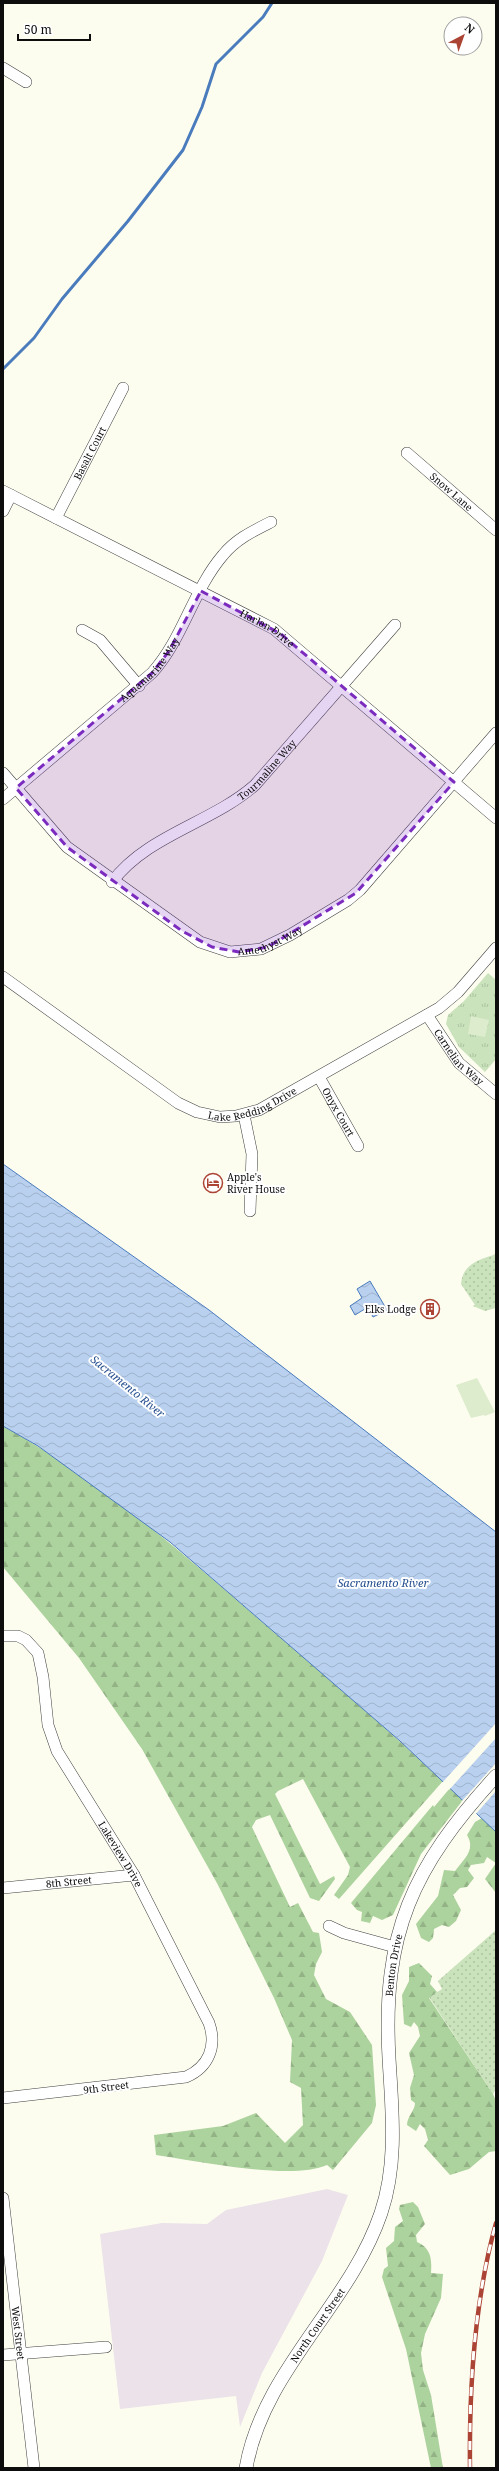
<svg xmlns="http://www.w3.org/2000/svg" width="499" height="2471" font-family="'Noto Serif',serif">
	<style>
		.industrial { fill: #ebe2ea }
		.grass { fill: url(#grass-dots) }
		.forest { fill: url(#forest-firs) }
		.park { fill: url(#park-tufts) }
		.pitch { fill: #dceccd }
		.water { fill: url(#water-waves); stroke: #497bbd }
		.pier { fill: #fdfdef }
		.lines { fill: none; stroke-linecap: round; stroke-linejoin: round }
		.stream { stroke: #497bbd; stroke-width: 3 }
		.minor-casing { stroke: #404040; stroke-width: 12 }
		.tertiary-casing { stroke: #404040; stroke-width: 14 }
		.minor { stroke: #fff; stroke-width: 11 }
		.tertiary { stroke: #fff; stroke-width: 13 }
		.rail-casing { stroke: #ac4435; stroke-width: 4.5 }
		.rail { stroke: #fff; stroke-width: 3; stroke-dasharray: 9; stroke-linecap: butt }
		.marked { fill: #7b2cbf; fill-opacity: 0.2; stroke: #7b2cbf; stroke-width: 3; stroke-dasharray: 8 5; stroke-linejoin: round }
		.labels { text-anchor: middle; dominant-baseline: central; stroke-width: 4; stroke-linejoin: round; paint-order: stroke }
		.street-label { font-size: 10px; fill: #0d0d0d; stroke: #fff }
		.poi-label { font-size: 10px; fill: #0d0d0d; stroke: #fff; text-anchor: start }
		.water-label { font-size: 11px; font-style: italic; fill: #254f90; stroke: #fff }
	</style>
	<defs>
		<pattern id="grass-dots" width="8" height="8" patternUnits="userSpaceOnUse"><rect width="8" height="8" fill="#cae3bc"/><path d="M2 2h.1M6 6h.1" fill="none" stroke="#acc2a0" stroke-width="1.8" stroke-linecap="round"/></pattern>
		<pattern id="forest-firs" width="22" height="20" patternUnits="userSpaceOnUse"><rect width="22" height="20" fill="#acd29d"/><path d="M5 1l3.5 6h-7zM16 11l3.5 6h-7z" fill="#93b386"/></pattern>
		<pattern id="park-tufts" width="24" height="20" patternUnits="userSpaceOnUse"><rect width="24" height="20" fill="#cae3bc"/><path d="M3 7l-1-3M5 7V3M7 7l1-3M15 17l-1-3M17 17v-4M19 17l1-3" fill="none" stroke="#acc2a0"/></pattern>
		<pattern id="water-waves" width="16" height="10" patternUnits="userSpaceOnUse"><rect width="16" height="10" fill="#b9d1ef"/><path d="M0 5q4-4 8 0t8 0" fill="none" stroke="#9eb2cc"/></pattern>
	</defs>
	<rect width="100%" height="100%" fill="#fdfdef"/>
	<path class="industrial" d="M327,2189L348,2195L322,2261L262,2373L240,2427L236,2396L120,2409L100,2234L162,2223L207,2224L226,2210Z"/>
	<path class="grass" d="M496,1254V1308L485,1311L473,1306L475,1305L461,1284C463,1263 479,1260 496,1254Z
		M496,1930V2089L493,2094L429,1997L442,1989L438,1981Z"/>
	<path class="forest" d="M3,1426C97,1478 180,1551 261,1621C323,1674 384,1726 443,1781L339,1899L334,1895L348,1875L350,1867L303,1779L278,1791L275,1794L320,1884L334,1876L335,1879L319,1901L310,1898L270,1815L256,1820L252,1827L290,1907L298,1903L313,1932L319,1933L322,1952L316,1964L314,1975L326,1999L350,2012L372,2045L376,2105L372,2123L333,2170L327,2165C291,2181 198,2161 156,2155L154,2135L223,2126L256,2113L285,2143L303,2125L301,2088L290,2082L292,2040L274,1998L218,1885L142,1749L79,1658L3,1567Z
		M450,1788L463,1800L421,1854L393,1915L382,1920L373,1916L370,1923L361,1921L362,1912L357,1910L351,1903L433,1805L434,1807Z
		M482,1818L496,1832V1893L485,1879L496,1863L487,1857L484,1863L471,1865L468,1870L474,1878L467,1887L460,1888L453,1895L461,1910L456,1921L449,1927L442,1925L434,1929L433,1938L429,1942L421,1938L416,1924L438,1896L444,1870L455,1871C464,1859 476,1850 467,1835L475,1822Z
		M419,1963L432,1976L430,1984L437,1992L429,1998L493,2094L496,2101V2151L489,2152L469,2169L450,2175L424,2146L428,2140L425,2129L420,2124L416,2131L407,2125C407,2116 415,2111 415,2103L411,2100L410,2088L414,2075L409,2053L420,2036L418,2027L414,2022L411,2027L404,2024L402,1995L409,1981V1967Z
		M413,2202L418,2207L425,2224L416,2235L417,2242C431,2248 432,2259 431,2273L443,2274L441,2298L425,2334L421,2353L423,2370L431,2395L443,2468H431L406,2349L382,2277L384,2269L388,2266L386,2248L394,2241L395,2227L403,2221L399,2209L400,2205Z"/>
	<path class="park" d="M488,973L496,980V1059L485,1072L459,1047L446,1024L448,1015L464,1001Z"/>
	<path class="pitch" d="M471,1016L489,1020L485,1037L468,1034Z
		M477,1378L495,1412L485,1416L484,1415L471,1418L456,1385Z"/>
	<path class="water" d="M3,1164L209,1310L496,1532V1832L400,1741L170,1542L38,1446L3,1426Z
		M370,1281L387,1310L373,1317L368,1307L355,1315L350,1306L362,1298L357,1289Z"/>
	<path class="pier" d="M496,1723V1738L449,1790L442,1783Z
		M496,1763V1791L475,1815L461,1802Z"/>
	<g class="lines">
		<path class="stream" d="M3,369L34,338L62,299L128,221L183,150L202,107L216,64L263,17L272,3"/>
		<g class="minor-casing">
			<g id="minor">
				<path d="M3,68L26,82"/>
				<path id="s1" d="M407,453L496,530"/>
				<path id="s2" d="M3,491L274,629L496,818"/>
				<path d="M3,511L11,495"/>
				<path id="s3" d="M56,518L123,388"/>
				<path d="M82,630L100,640L139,686"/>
				<path id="s4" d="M3,773L67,847L200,942L230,952L261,949L290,935L348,900L360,890L496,733"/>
				<path id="s5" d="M3,799L152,673C183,639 193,590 223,555C236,539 253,531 271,522"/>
				<path id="s6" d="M112,882C147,835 212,823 255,785L395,625"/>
				<path id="s7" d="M3,977L178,1103L197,1112L220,1117L236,1116L259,1110L439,1008L458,992L496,948"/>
				<path id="s8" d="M427,1015L459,1063L496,1094"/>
				<path id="s9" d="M319,1077L358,1146"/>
				<path d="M244,1115L252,1154L250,1211"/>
				<path id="s10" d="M3,1636H18L26,1640L38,1653L43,1677L48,1725L57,1751L134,1875L209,2023C217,2046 209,2067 186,2077L3,2098"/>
				<path id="s11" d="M3,1888L134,1875"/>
				<path d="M329,1926L344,1933L395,1947"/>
				<path id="s12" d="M3,2198L34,2468"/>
				<path d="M3,2355L106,2347"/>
			</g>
		</g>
		<g class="tertiary-casing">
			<g id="tertiary">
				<path id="s13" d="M246,2468C263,2370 350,2305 381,2213C398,2163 392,2110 389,2058C382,1933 412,1868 496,1776"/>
			</g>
		</g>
		<use href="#minor" class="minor"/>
		<use href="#tertiary" class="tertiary"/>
		<g class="rail-casing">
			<path id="rail" d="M470,2468C469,2386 474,2302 496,2223"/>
		</g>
		<use href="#rail" class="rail"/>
	</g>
	<path class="marked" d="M201,591L281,634L454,782L356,893L268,947L239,952L212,947L182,931L67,847L16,788L152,673L169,651Z"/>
	<defs>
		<g id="hotel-ring" transform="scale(1)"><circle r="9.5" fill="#fff" stroke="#ac4435" stroke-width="1.5"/><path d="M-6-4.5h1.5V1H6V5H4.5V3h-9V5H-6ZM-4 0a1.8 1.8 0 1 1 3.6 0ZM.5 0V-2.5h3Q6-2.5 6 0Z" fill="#ac4435"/></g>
		<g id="building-ring" transform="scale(1)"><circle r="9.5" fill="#fff" stroke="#ac4435" stroke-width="1.5"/><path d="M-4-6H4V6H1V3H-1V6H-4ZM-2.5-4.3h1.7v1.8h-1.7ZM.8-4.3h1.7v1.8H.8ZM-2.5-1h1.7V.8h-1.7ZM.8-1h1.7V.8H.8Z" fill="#ac4435"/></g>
	</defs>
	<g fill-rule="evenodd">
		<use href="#hotel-ring" x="213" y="1183"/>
		<use href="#building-ring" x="430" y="1309"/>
	</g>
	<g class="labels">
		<g class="street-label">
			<text stroke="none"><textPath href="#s3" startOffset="73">Basalt Court</textPath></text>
			<text stroke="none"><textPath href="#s1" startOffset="59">Snow Lane</textPath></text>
			<text stroke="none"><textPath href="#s2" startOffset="298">Harlan Drive</textPath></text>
			<text stroke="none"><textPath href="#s5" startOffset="196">Aquamarine Way</textPath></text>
			<text stroke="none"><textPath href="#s6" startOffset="193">Tourmaline Way</textPath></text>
			<text stroke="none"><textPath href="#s4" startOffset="335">Amethyst Way</textPath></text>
			<text stroke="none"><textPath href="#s8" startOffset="53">Carnelian Way</textPath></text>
			<text stroke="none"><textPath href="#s7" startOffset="295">Lake Redding Drive</textPath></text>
			<text stroke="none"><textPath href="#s9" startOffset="40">Onyx Court</textPath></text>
			<text stroke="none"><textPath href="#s10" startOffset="263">Lakeview Drive</textPath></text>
			<text stroke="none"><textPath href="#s11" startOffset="66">8th Street</textPath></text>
			<text stroke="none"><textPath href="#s13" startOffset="540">Benton Drive</textPath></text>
			<text transform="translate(106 2087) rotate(-7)">9th Street</text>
			<text stroke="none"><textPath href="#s13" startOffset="161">North Court Street</textPath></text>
			<text stroke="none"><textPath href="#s12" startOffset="136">West Street</textPath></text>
		</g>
		<g class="poi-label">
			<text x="227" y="1177">Apple's<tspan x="227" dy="12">River House</tspan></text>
			<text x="416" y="1309" text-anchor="end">Elks Lodge</text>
		</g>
		<g class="water-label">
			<text transform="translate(128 1386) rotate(39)">Sacramento River</text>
			<text x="383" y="1582">Sacramento River</text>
		</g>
	</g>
	<rect width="499" height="2471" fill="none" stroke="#0d0d0d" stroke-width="8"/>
	<g transform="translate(463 36) rotate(41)"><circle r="19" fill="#ffffff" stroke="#9e9e9e"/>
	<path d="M0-3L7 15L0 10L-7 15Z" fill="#ac4435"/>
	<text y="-6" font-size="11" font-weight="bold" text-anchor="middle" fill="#0d0d0d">N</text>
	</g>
	<path d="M18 34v6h72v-6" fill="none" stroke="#0d0d0d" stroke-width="2"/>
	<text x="24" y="34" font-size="12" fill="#0d0d0d" stroke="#ffffff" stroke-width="3" paint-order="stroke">50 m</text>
</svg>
